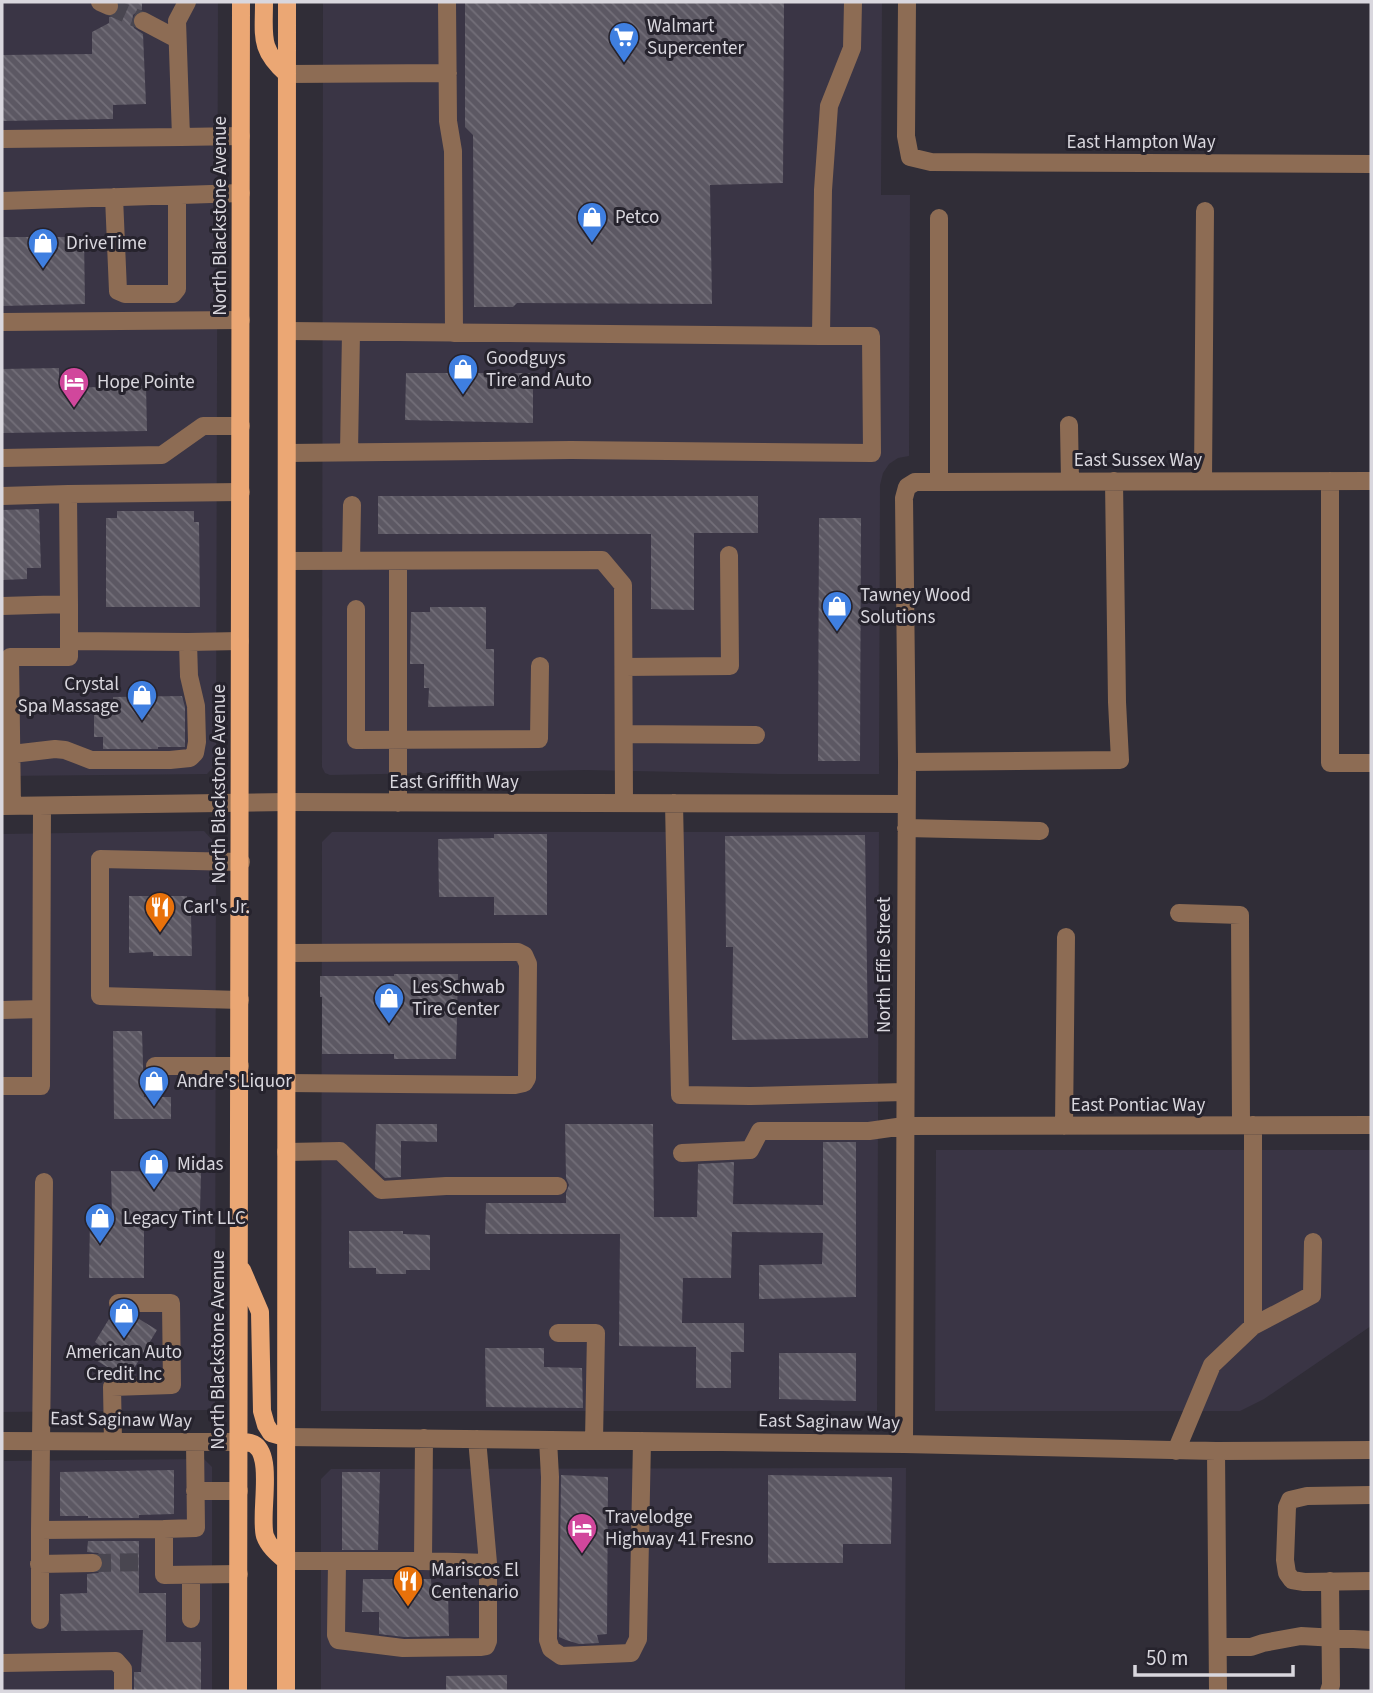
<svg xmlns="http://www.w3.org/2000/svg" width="1373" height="1693" font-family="'Source Sans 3',sans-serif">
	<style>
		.built { fill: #3a3545 }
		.building { fill: url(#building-back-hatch) }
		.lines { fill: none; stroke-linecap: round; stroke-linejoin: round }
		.minor-tunnel { stroke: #494650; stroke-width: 18; stroke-dasharray: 18 9; stroke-linecap: butt }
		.minor { stroke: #8d6c54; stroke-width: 18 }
		.major { stroke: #eba774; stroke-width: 18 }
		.labels { text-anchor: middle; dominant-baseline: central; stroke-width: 6; stroke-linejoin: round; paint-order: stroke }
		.poi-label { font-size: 19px; fill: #d9d7de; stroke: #26232d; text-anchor: start }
		.street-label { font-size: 19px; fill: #d9d7de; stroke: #26232d }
	</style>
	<defs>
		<pattern id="building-back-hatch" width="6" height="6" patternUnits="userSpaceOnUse" patternTransform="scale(1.75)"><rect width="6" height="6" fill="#5c5863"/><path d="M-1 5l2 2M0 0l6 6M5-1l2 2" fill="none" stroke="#736f79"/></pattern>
	</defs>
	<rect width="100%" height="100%" fill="#302d37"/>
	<path class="built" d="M2,2H218L216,764L207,774L2,776Z
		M323,2H882L881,195H910L909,456L898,458L889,464L883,473L880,485L879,774H779L586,770L330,775L325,773L322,767Z
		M204,831L216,844L215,1410L2,1412V834Z
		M332,832H879L877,1411H321L322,842Z
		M936,1150H1371V1326L1264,1399L1240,1411H935Z
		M204,1459L212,1467V1691H2L4,1461Z
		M906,1468L905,1691H321V1479L331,1469Z"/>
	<path class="building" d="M119,2H142V10L138,11L133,15L132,22L134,28L143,34L146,104L113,105V119L2,121V55L92,54V32L109,23V17L115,16L119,11Z
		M465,2H784L783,183L710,185L712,304L517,303L513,307H474L473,135L465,127Z
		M2,237H84L85,304L2,306Z
		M59,368V388L146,386L147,431L2,433V369Z
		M406,373H533V423L405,420Z
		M378,496H758V533H694V610L651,609V534H378Z
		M39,509L41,568H27V579L2,580V510Z
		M117,511H194V522H199L200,607H106V518H117Z
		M819,518H861L860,761H818Z
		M430,607H486V649H494V706L428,707L429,688H424V664H410L411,612H430Z
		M182,696L185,707V747H158V749H103V737H94V709H102V702H113V697Z
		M494,834H547V915H494V897H439L438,839L494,838Z
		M865,835L868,1038L732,1040L733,947H726L725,836Z
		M129,896H187V915H191L192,956H153V952L129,953Z
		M394,974H458L456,1059H394V1054H322V997H320V976H394Z
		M113,1031H142L144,1097H171V1119H114Z
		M376,1124H437V1142L401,1141V1177L385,1178L375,1169Z
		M565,1124H653L654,1217H697L698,1164L734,1162L733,1204L823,1205V1142H856V1297L759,1299V1265L822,1264L823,1233L732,1232L731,1278H683L682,1323H744V1352H731V1388H696V1347L619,1346L620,1234H485L486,1203H566V1193L569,1185L566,1178Z
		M111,1171L201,1172L200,1211H144V1278H89L90,1218H112Z
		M349,1231H403V1234L430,1235V1270H406V1274H376V1268H349Z
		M118,1314H131L157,1330L130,1375H120L91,1357L99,1345L95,1342L109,1319L114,1321Z
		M485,1348H544V1367L582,1368L583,1408L486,1407Z
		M779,1353H856V1401L779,1399Z
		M174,1470V1514L139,1515V1518H88V1516H60V1472Z
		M342,1472H380L378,1550H342Z
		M561,1475L608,1477L607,1634L597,1635L599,1643L579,1644L566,1640L559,1637Z
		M768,1475L892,1477L891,1544H843V1563H768Z
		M88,1541H139V1593H166V1642H201V1691H134V1672H141L143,1630L61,1631L60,1594L87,1593V1574L98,1573L103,1568L104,1562L102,1557L98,1553L87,1552Z
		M363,1579H431L432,1593L448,1592L449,1636L404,1637L379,1634V1612H362Z
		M507,1675V1691H446V1676Z"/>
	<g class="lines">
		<path class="minor-tunnel" d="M109,6L143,21
			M93,1563L146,1562"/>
		<path class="minor" d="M100,2L109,6
			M187,2L177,21L181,137L241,136
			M447,2L448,121L453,151L454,333
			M907,2L906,136L910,157L931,162L1371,164
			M143,21L177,39
			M287,74L448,73
			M2,139L181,137
			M114,197L118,291L125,294H173L177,289V196
			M2,201L241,193
			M939,218V482
			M2,322L241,320
			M287,331L821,336L823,190L829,106L852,48L853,2
			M1069,425L1070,481
			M349,452L351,332
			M287,453L571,450L872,453L871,336H821
			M2,458L162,455L203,426H241
			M1203,481L1205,211
			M1330,481V763H1371
			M68,494L241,492
			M2,496L68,494L69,604L2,606
			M287,561L602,560L623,585L624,803
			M351,561L352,505
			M398,561V803
			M356,609V740L539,739L540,666
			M69,641L188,642
			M624,667L730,666L729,555
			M624,734L756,735
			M12,754L55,749L65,750L91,760H170L190,758L195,753L197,742L196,706L189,676L188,642L240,641
			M907,762L1120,760L1117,702L1114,481
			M674,803L680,1095L750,1096L904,1092
			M2,806L287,802L906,804
			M12,806L10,657H69V604
			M906,828L1040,831
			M1179,913L1240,915L1241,1125
			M240,1000L100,996V859L241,862
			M2,1010L41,1009
			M155,1066H240
			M286,1083L515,1085L524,1083L527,1078L528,964L524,955L518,952L287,953
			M2,1086H41L42,806
			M1253,1125V1326L1312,1295L1313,1242
			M1064,1126L1066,937
			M286,1152L340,1151L381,1190L446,1186H558
			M682,1153L750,1150L760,1131H869L904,1126L1371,1125
			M558,1333H596L594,1440
			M285,1437L904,1444L1216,1451L1371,1450
			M548,1440L550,1477L548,1640L551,1649L561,1656L631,1653L638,1639L642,1441
			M2,1441L239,1442
			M113,1441L112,1387L172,1385L171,1303H118
			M904,1444L907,762L904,498L907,487L915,482H939L1371,481
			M1176,1451L1212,1365L1253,1326
			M1216,1451L1218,1691
			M195,1491H239
			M1371,1495L1307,1496L1290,1500L1287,1507L1285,1560L1287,1573L1292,1580L1304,1582L1371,1581
			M164,1529L196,1528L195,1442
			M40,1530L44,1182
			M286,1561H423L488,1563
			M423,1561L424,1438
			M337,1562L336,1635L338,1640L403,1648L480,1647L486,1646L488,1641V1563L477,1439
			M39,1564L93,1563
			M191,1575V1619
			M40,1620V1530L164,1529V1575L239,1574
			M1218,1647H1251L1263,1643L1301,1636L1371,1640
			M2,1663L116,1661L123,1669V1691
			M1329,1691L1331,1685L1330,1581"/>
		<path class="major" d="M264,2C264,37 259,49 287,74
			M242,1270L260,1312L262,1411L266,1425L271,1433L285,1437
			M239,1442C244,1442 251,1442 255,1445C274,1458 259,1516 265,1536C269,1547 278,1554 286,1561
			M238,1691L241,2
			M286,1691L287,2"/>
	</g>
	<defs>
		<g id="supermarket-pin" transform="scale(1.575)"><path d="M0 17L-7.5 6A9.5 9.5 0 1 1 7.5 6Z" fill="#3f7fe0" stroke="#26232d"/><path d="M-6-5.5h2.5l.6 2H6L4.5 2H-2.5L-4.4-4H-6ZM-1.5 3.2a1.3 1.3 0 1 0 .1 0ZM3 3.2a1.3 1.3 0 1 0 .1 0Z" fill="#fff"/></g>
		<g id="shop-pin" transform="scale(1.575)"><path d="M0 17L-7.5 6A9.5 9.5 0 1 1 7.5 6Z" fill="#3f7fe0" stroke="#26232d"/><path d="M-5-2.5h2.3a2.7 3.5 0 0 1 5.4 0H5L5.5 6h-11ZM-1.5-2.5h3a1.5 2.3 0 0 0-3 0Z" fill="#fff"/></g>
		<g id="hotel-pin" transform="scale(1.575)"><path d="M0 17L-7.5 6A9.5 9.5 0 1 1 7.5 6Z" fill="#d1479c" stroke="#26232d"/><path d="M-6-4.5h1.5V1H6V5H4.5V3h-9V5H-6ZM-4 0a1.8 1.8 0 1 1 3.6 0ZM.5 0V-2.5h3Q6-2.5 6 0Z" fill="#fff"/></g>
		<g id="restaurant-pin" transform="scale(1.575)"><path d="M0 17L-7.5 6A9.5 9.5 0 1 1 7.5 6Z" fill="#e8710a" stroke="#26232d"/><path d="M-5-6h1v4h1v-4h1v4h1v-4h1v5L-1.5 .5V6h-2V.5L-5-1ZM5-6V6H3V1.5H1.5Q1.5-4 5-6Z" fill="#fff"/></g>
	</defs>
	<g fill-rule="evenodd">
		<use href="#supermarket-pin" x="624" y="37"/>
		<use href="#shop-pin" x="592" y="217"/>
		<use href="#shop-pin" x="43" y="243"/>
		<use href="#shop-pin" x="463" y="369"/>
		<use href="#hotel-pin" x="74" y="382"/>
		<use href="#shop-pin" x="837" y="606"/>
		<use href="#shop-pin" x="142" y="695"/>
		<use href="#restaurant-pin" x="160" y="907"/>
		<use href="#shop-pin" x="389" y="998"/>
		<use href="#shop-pin" x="154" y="1081"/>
		<use href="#shop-pin" x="154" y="1164"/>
		<use href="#shop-pin" x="100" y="1218"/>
		<use href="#shop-pin" x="124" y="1313"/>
		<use href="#hotel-pin" x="582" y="1528"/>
		<use href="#restaurant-pin" x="408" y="1581"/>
	</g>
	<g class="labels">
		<g class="poi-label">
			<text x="647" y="26">Walmart<tspan x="647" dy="22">Supercenter</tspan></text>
			<text x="615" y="217">Petco</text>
			<text x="66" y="243">DriveTime</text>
			<text x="486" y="358">Goodguys<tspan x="486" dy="22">Tire and Auto</tspan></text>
			<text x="97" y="382">Hope Pointe</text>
			<text x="860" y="595">Tawney Wood<tspan x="860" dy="22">Solutions</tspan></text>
			<text x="119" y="684" text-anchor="end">Crystal<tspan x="119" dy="22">Spa Massage</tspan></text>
			<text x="183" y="907">Carl's Jr.</text>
			<text x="412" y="987">Les Schwab<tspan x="412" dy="22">Tire Center</tspan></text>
			<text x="177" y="1081">Andre's Liquor</text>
			<text x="177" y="1164">Midas</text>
			<text x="123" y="1218">Legacy Tint LLC</text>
			<text x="124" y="1352" text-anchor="middle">American Auto<tspan x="124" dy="22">Credit Inc</tspan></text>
			<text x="605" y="1517">Travelodge<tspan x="605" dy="22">Highway 41 Fresno</tspan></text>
			<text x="431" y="1570">Mariscos El<tspan x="431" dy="22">Centenario</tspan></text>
		</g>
		<g class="street-label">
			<text x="1141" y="142">East Hampton Way</text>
			<text transform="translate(220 216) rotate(-90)">North Blackstone Avenue</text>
			<text x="1138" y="460">East Sussex Way</text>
			<text x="454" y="782">East Griffith Way</text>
			<text transform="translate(219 784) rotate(-90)">North Blackstone Avenue</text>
			<text transform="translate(884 965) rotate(-90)">North Effie Street</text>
			<text x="1138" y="1105">East Pontiac Way</text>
			<text transform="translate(218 1350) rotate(-90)">North Blackstone Avenue</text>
			<text transform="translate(121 1420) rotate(1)">East Saginaw Way</text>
			<text transform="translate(829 1422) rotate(1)">East Saginaw Way</text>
		</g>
	</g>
	<rect width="1373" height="1693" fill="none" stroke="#d9d7de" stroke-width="7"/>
	<path d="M1135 1665v10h158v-10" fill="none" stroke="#d9d7de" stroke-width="3.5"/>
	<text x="1146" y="1665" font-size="21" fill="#d9d7de" stroke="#26232d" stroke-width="5" paint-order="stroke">50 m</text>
</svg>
